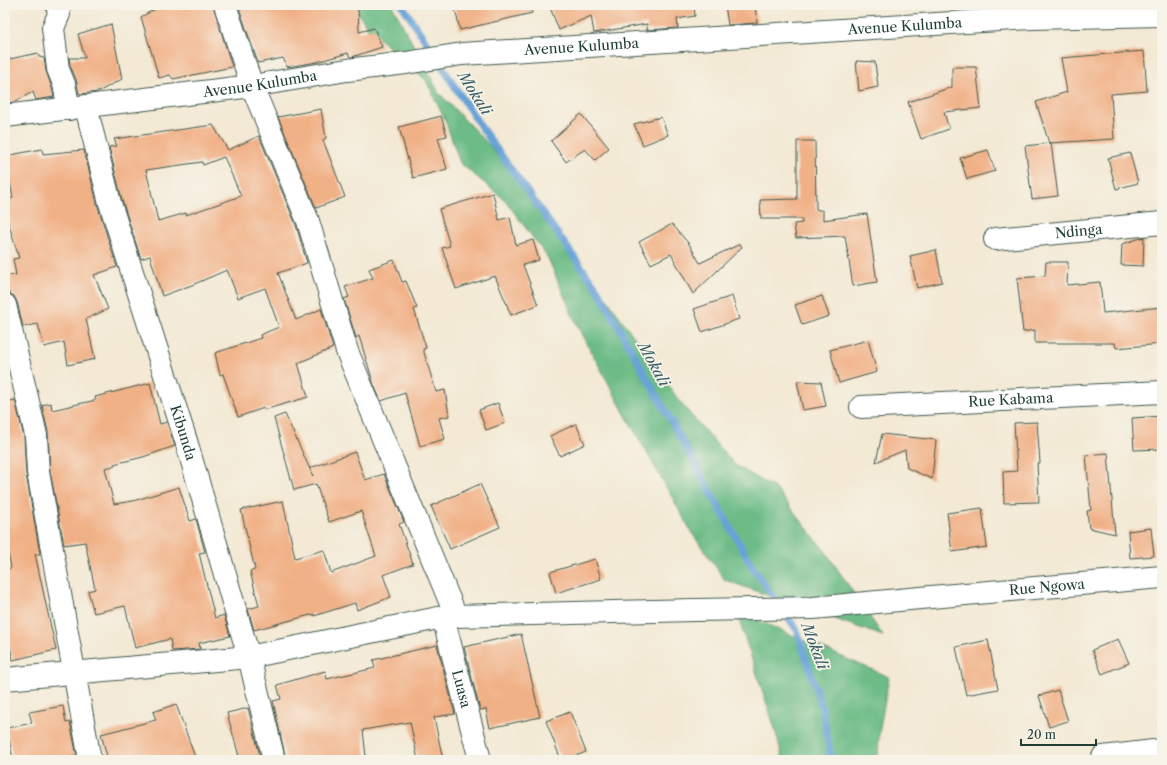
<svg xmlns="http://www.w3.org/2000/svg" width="1167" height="765" font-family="'Libre Caslon Text',serif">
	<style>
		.forest { fill: #6dbc87; stroke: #467c5e }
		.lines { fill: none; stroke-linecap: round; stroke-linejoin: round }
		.stream { stroke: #68a2d7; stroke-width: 7 }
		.building { fill: #f1b187; fill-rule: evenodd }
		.minor-casing { stroke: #3f574c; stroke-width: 24 }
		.minor { stroke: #fff; stroke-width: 22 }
		.labels { text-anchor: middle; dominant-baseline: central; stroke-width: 3.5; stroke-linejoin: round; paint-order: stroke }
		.street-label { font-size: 14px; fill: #1f3d34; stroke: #f7f3e8 }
		.water-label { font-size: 15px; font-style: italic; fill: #355b65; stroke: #f7f3e8 }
	</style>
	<rect width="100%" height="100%" fill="#f7f3e8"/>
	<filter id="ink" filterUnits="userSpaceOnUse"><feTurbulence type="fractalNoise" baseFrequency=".025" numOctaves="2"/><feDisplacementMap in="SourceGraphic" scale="8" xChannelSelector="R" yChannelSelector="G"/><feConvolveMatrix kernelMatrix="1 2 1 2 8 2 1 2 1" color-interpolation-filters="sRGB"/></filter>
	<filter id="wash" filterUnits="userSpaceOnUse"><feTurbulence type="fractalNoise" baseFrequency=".012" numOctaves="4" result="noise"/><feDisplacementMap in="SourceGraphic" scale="16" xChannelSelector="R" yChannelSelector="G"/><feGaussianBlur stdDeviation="0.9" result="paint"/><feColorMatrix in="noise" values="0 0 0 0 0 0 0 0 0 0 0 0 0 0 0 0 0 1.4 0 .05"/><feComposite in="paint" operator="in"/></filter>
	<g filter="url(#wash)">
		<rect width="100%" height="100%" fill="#f3e9d4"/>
		<path class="forest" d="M353,5H392L438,91H437L490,146L578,258L683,406L735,465L776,489L825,551L883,636L725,580L694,536L625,414L574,319L548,258L505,200L460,163L445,120L426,80L369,30Z
			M736,611L889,677L879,734L878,760H783L775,729Z"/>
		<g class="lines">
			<path class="stream" d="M402,5L481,127L598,290L753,568L797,630L822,708L831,760"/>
		</g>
		<g id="blocks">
			<path class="building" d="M162,5H213L232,67L173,79L170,75L159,78L141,17Z
				M238,5H358L359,32L374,28L382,47L352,57H350L348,53L317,62L287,67L283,58L258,63Z
				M454,5H531L532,13L460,30Z
				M549,5H694L695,16L677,19L678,28L647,30V24L594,33L591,16L559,30Z
				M725,5H755L757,23L728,25Z
				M111,24L122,79L98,92L79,94L76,79L70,66L69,58H85L78,34Z
				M1144,51L1147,91L1111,94L1114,139L1049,143L1036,102L1067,92L1061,58Z
				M38,53L39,57L44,58L46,71L52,88L54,97L36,100L33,92L14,102L5,103V60Z
				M856,61L875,62L878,87L859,91Z
				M952,67H976L981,108L944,112L949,129L921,139L908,102L952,87Z
				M321,109L326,138L323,140L345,197L316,208L278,117Z
				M581,114L609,148L595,160L585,149L566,162L551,141Z
				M441,116L447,136L438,138L447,169L413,178L399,127Z
				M661,117L668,135L643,145L634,124Z
				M213,125L228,150L259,136L296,225L307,263L278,273L296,320L321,309L333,348L298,363L308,397L264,410V408L238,417L223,374L220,375L215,353L261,338L260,335L279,327L265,288L238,298L227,270L192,285L162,296L150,256L141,259L122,200L109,147L117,146L114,139ZM224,157L241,196L186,215V213L158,221L146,170L202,162L203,165Z
				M797,141H815L816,209L823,211V220L867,214L877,282L853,286L845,236L796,238L794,224L802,223V219H761L760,200L797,199Z
				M1051,143L1058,196L1032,199L1025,146Z
				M42,149L43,154L84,150L98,207L117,267L94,275L108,309L86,319L95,359L68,365L64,342L44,347L38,324L23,327L17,302L14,296L9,293H5V276L16,275L13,259L19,258L5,212V200L13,198L5,156Z
				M988,150L995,171L967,179L960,158Z
				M1130,153L1138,183L1116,189L1108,158Z
				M493,193L499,220L510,217L516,245L533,240L539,260L523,265L538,305L511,315L495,276L456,289L442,248L450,246L439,209Z
				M672,224L689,244L700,263L740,244L742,247L693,294L671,254L651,264L639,242Z
				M1144,237L1143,266L1121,265L1122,244Z
				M936,250L942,282L917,288L910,256Z
				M394,260L402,282L406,281L417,308L414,309L426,348L423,349L436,392L445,390L449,416L439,418L445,439L420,446L405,393L381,401L374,385L359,336L356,338L344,299L349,297L345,287L373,278L369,269Z
				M1046,262H1068L1067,285L1100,282L1103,313L1162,307V344L1116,348L1115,343H1035V330L1023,332L1017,278L1045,276Z
				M732,296L739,319L702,332L694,309Z
				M822,296L829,316L802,325L795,305Z
				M868,340L877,372L839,383L830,350Z
				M797,381L821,382L826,406L803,410Z
				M150,383L160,424L167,422L175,446L143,457L114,464V466L105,468L114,504L133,501L179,487L190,521L196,519L205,552L199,553L215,618L224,615L230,636L199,643L200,649L172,651L170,639L135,648L125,606L94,613L88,591L95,589L85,542L64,545L50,471L48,432L42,405L51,403L52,410L96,400L95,397Z
				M15,400L24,437L26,474L40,554H35L56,650L13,660L5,625V570L11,568L5,537V402Z
				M498,403L505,423L486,430L479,410Z
				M285,414L313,476L310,468L355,452L365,480L384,474L404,522L399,524L413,564L383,575L391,597L357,610L355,603L314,616V614L254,630L248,609L259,606L250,571L255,570L241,510L283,501L295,558L324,550L331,573L376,556L361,511L329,522L316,484L294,490L274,418Z
				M1162,416V449L1134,450L1132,418Z
				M1037,422L1040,463H1037L1039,502L1004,503L1003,472L1017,471L1014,423Z
				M576,424L585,444L560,456L550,436Z
				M882,434L936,440L932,479L907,468L905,450L876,462Z
				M1108,453L1115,534L1089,528L1087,511L1091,510L1086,455Z
				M480,484L500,527L450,549L431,506Z
				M982,508L987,547L952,552L947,513Z
				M1151,528L1154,556L1130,558L1128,531Z
				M595,559L601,579L556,593L550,572Z
				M521,634L540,717L490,728L486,709L480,710L464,647Z
				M1118,639L1129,663L1102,674L1092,650Z
				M988,640L998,689L966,695L956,647Z
				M437,645L455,714L434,717L443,760H418L410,722L363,730L366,757L342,760H286L273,701L281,699L277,685L325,671L327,679L375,668L373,660Z
				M1058,690L1068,721L1049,727L1039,696Z
				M176,704L196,760H108L101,734L156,720L153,712Z
				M63,706L66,723L70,722L77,756L58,760H13L7,728L32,723L29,712Z
				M248,708L261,760H240L227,713Z
				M570,712L586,752L565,760H561L546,721Z"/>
		</g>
	</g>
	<g filter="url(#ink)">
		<use href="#blocks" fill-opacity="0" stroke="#3f574c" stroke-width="1"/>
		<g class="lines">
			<g class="minor-casing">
				<g id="minor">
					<path d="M57,5L59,14L53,28L58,69L64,84L69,109"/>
					<path d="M225,5L252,86L308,221L347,351L456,616"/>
					<path id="s1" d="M86,107L110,203L187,444L249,657L274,760"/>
					<path id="s2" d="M5,116L252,86L347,70L406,63L462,54L1031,18L1162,15"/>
					<path id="s3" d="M995,239L1162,223"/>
					<path d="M5,305L36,435L38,472L90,760"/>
					<path id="s4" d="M861,407L1162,392"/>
					<path id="s5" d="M443,617L480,760"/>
					<path id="s6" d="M5,679L249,657L443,617L456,616L694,610L813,608L931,597L1162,577"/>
					<path d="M1103,757L1162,750"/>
				</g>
			</g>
			<use href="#minor" class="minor"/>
		</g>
	</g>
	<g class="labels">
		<g class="street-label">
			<text stroke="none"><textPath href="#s2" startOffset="905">Avenue Kulumba</textPath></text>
			<text stroke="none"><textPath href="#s2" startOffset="581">Avenue Kulumba</textPath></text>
			<text stroke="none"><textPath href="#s2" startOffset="257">Avenue Kulumba</textPath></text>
			<text stroke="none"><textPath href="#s3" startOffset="84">Ndinga</textPath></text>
			<text stroke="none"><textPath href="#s4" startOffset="150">Rue Kabama</textPath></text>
			<text stroke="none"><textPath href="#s1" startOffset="340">Kibunda</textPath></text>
			<text stroke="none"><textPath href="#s6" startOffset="1048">Rue Ngowa</textPath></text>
			<text stroke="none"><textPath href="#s5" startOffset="74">Luasa</textPath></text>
		</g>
		<g class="water-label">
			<text transform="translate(475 93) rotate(57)">Mokali</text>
			<text transform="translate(654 364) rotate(61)">Mokali</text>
			<text transform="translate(815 646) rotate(69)">Mokali</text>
		</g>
	</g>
	<rect width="1167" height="765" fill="none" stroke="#f7f3e8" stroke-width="20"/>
	<path d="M1021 739v6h75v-6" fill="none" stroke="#1f3d34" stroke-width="2"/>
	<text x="1027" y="739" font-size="12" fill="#1f3d34" stroke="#f7f3e8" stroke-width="3" paint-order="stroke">20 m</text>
</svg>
